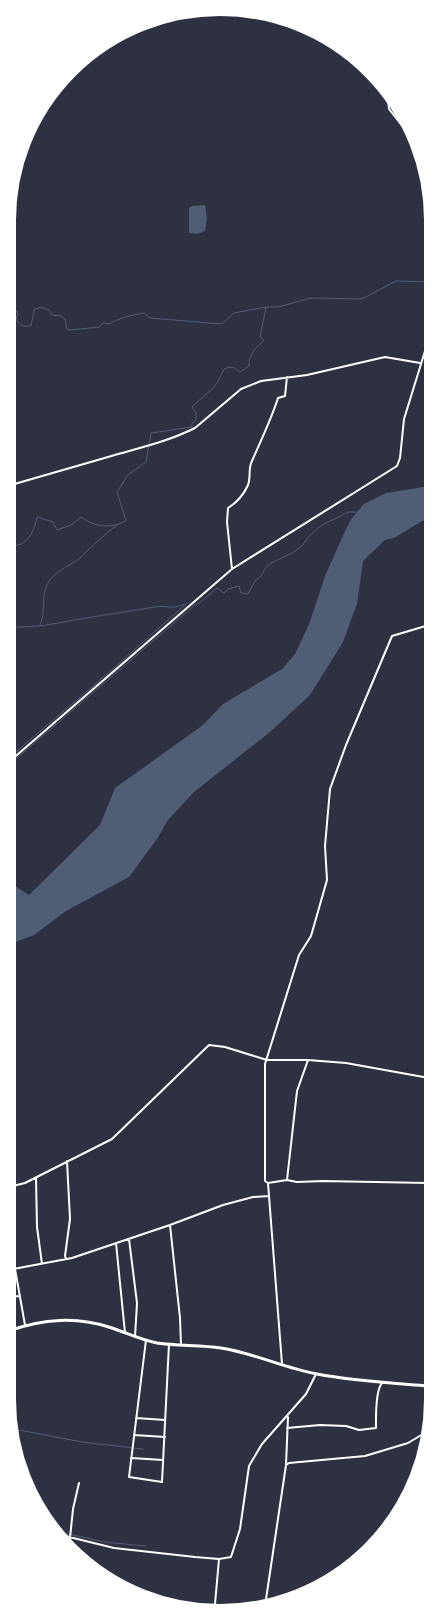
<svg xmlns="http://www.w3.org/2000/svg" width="440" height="1620" font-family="'Crimson Pro',serif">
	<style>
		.water { fill: #4f5d75 }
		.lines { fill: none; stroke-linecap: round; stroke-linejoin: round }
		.stream { stroke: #4f5d75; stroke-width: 1 }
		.minor { stroke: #fff; stroke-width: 2 }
		.primary { stroke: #fff; stroke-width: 3 }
		.rim { fill: none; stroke: #fff; stroke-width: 2 }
	</style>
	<rect width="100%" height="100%" fill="#2d3142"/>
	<path class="water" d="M205,205L207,218L205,231L197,234L189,233V208L192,206Z
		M430,486V519L422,521L394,538L385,540L363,561L357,604L343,642L310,695L270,732L194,792L168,820L157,839L129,877L66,911L34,935L10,944V886H15L29,895L100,825L115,788L203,725L223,704L282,669L295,654L309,624L325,576L346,529L352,518L364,504L386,493Z"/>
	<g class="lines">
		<path class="stream" d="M12,309L17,311L18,315L16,318C19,326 23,327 31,326L34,310L41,307L49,310L52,315L61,316L65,319L67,329L70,330L99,327L103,323L109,324C119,318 132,315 144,313L150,318L222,324L234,313L266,307H278L311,298L362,299L396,281L430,282
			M11,546C28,546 34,532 37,517L53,522L57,530L71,525L81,517C95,527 110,529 126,521L117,492L128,475L146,462L151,433L192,427V423L196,420V413L192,407C208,391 214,392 224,369C232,366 234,367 240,372L249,366C249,353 256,348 264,340L260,337L266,307
			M194,605L198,604L217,588L224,593L228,589L239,586L241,593L248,594L255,581L261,576L266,567L271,563L292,553L302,546L309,536L322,525L349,512H357
			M40,625C46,613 41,596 47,585C53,571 69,567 80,558C92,546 104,535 117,525
			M11,628C22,626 35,627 47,625C83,618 119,613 155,607C165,605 175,610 184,604
			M10,757L115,667L187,603
			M10,764L195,605
			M10,802L14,801
			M14,1429L82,1442L143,1449
			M55,1531L104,1542L146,1546"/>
		<path class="minor" d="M387,91L389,109L414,141
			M11,485C43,476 76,466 108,457C138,448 167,442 195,428L241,389L261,381L307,375L385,357L420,363
			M232,569L227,522L228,508C236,503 244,494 248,485C251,477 248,468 252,461C261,440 271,420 278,398L285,396L287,377
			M10,761L232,569L397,466L400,458L404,419L430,335
			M36,1178L37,1227L42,1264
			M287,1180L297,1182L323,1181L428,1183
			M268,1183L265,1181V1064L299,955L311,936L327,880L325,846L330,789L346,745L392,636L429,625
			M9,1187L25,1183L112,1139L209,1045L225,1047L267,1060H308L346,1063L429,1078
			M269,1196L282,1364
			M170,1225L180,1318L181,1345
			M129,1239L137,1303L135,1337
			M116,1243L125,1333
			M66,1259L65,1256L70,1219L67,1161
			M15,1269L25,1325
			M8,1270L72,1258L170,1225L223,1205L253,1197L269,1196L268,1183L287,1180L297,1091L308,1060
			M8,1297L20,1296
			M146,1340L129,1477L162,1482L169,1344
			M136,1418L165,1420
			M287,1428L320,1425L346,1426L359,1430L376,1428C376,1417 375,1391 382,1383
			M134,1435L165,1437
			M131,1458L163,1460
			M286,1465L289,1463L365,1456L408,1443L428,1431
			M57,1534L114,1548L195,1557L219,1559L231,1557L240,1529L249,1466L262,1444L306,1394L316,1374
			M70,1538L73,1509L79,1483
			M265,1606L286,1465L288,1417
			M216,1611L215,1604L219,1559"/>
		<path class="primary" d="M8,1331C43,1319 76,1316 112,1328C127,1333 141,1340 157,1343C178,1346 200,1345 221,1348C254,1353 284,1368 317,1374C353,1381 391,1383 428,1386"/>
	</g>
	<path d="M0 0H440V1620H0ZM220 15H220A205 205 0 0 1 425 220V1400A205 205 0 0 1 220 1605H220A205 205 0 0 1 15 1400V220A205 205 0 0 1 220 15Z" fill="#fff" fill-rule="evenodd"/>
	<path class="rim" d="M220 15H220A205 205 0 0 1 425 220V1400A205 205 0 0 1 220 1605H220A205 205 0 0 1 15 1400V220A205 205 0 0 1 220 15Z"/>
</svg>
